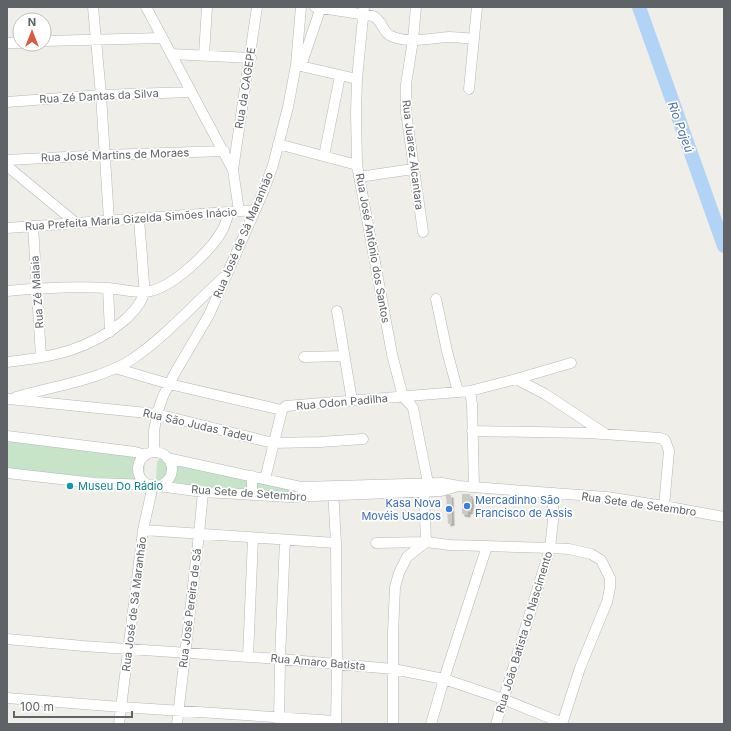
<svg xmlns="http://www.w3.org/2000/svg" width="731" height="731" font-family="Inter,sans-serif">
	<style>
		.green { fill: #c7e4c9 }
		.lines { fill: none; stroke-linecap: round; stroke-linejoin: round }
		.river { stroke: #b1d3f6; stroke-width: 14 }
		.building { fill: #cbc9c4; filter: url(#shadow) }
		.minor-casing { stroke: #b5b7bb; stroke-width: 11 }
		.minor { stroke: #fff; stroke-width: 10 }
		.culture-dot { fill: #0f9aa8; stroke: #fff; stroke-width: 1.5 }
		.shop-dot { fill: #3f7fe0; stroke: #fff; stroke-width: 1.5 }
		.labels { text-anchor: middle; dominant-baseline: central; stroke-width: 3.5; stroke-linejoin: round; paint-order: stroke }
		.street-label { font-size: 11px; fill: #5f6266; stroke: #fff }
		.culture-label { font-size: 11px; fill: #0d838f; stroke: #fff; text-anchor: start }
		.shop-label { font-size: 11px; fill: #366cbe; stroke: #fff; text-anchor: start }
		.water-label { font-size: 12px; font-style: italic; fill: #4e73a7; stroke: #fff }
	</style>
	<defs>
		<filter id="shadow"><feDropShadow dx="2.5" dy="2.5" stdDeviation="0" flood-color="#0004"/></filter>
	</defs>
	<rect width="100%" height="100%" fill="#efeee8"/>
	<path class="green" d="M7,440L142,456L145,459L144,478L140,481L7,470Z
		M160,458L274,486L303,491V494L159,484L156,480L157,462Z"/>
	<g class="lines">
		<path class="river" d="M639,7L724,246"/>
	</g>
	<path class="building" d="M462,494H470L472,502L470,512H468V515L462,514Z
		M446,495H451L452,523L448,524Z"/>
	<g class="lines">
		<g class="minor-casing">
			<path id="minor" d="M93,7L101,95L109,220
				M146,7L233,170L239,211
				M315,7L373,16C383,21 382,32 391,36C408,44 431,38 449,37C457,37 465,38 474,39
				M364,7L357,79L356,113L357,165L392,354L403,397L411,405L413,408L428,483
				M416,7L413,40L406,84V112L423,232
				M44,41L162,38
				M7,43H20
				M171,54L251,58
				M204,55L207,7
				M296,65L357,79
				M301,66L321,7
				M469,89L477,7
				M7,102L101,95L191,92
				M278,144L357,165
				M324,156L340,76
				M7,160L105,155L224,151
				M7,166L76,223
				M233,170L257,7
				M359,177L413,169
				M33,226L41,357
				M7,228L255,210
				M108,288L110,332
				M7,291C40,288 74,286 108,288C119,289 132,292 144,292C170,291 211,251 223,229C226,223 227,217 229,212
				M436,299L447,351L458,392
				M337,311L352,401
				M304,357L344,356
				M7,362C53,357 90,350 126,319C133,312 143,302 144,291C145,285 143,277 143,270C142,253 140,235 139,218
				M115,368L169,384L282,410L286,406L470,391L516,379L571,363
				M516,379L545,394L604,433
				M470,391L472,404L474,487
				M16,397C50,387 102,379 131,360C165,337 194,304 224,277
				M9,399L157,414L273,443L320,442L363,439
				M472,431L588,433L660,438L665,440L669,451L664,506
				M7,436L135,452L146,455
				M154,452V431L157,414L163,396L176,371L209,315L264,190L273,165L288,107L296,65L301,7
				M138 469a17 17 0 1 1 34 0a17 17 0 1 1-34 0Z
				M167,458L301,487L442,483L459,486L607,497L664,506L724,517
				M7,473L95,483L149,485
				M265,479L282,410
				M158,486L203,492L289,497L441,491L455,487
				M333,489L336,543L337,664L336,724
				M252,495V476
				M143,530L336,543
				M376,543L426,542L450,545L550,548L569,549L591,554L601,560L610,578V588L607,602L580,668L562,724
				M7,639L83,646L280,659L393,669L444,679L503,699L562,723
				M248,657L253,538
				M7,698L121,707L336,721
				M119,724L143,530L153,485
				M177,724L199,534L203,492
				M279,724L280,659L285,540
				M393,724V633L395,587L399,573L407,557L426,542L424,491
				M431,724L444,679L487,546
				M496,724L550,548L553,521V493"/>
		</g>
		<use href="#minor" class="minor"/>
	</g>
	<circle class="culture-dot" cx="70" cy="486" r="4"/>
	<g class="shop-dot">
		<circle cx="467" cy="506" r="4"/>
		<circle cx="449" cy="509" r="4"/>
	</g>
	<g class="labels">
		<g class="street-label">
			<text transform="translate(245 88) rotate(-81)">Rua da CAGEPE</text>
			<text transform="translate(99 96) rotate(-3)">Rua Zé Dantas da Silva</text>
			<text transform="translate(115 155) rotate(-2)">Rua José Martins de Moraes</text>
			<text transform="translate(413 155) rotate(83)">Rua Juarez Alcantara</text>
			<text transform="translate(131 219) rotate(-4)">Rua Prefeita Maria Gizelda Simões Inácio</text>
			<text transform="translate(243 235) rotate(-67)">Rua José de Sá Maranhão</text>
			<text transform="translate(373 248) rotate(80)">Rua José Antônio dos Santos</text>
			<text transform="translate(37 292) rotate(-94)">Rua Zé Malaia</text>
			<text transform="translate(342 402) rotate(-5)">Rua Odon Padilha</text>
			<text transform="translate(198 425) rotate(13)">Rua São Judas Tadeu</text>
			<text transform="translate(249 493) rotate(4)">Rua Sete de Setembro</text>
			<text transform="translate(639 504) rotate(8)">Rua Sete de Setembro</text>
			<text transform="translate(134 604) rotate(-83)">Rua José de Sá Maranhão</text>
			<text transform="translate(190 608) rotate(-83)">Rua José Pereira de Sá</text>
			<text transform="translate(524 632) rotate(-73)">Rua João Batista do Nascimento</text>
			<text transform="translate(318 662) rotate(5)">Rua Amaro Batista</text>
		</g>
		<g class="culture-label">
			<text x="78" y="486">Museu Do Rádio</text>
		</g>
		<g class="shop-label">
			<text x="475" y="500">Mercadinho São<tspan x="475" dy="13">Francisco de Assis</tspan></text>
			<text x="441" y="503" text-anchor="end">Kasa Nova<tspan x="441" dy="13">Movéis Usados</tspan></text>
		</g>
		<g class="water-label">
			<text transform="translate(681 127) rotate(70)">Rio Pajeú</text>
		</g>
	</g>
	<rect width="731" height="731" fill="none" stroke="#5f6266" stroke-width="16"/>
	<g transform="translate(32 32)"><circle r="19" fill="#ffffff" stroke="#bfc0c2"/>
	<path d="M0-3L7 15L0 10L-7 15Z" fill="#d85b45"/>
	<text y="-6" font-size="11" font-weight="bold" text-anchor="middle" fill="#5f6266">N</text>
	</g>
	<path d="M14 711v6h118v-6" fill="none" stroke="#5f6266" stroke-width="2"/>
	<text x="20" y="711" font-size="12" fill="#5f6266" stroke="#ffffff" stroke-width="3" paint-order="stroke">100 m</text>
</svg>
